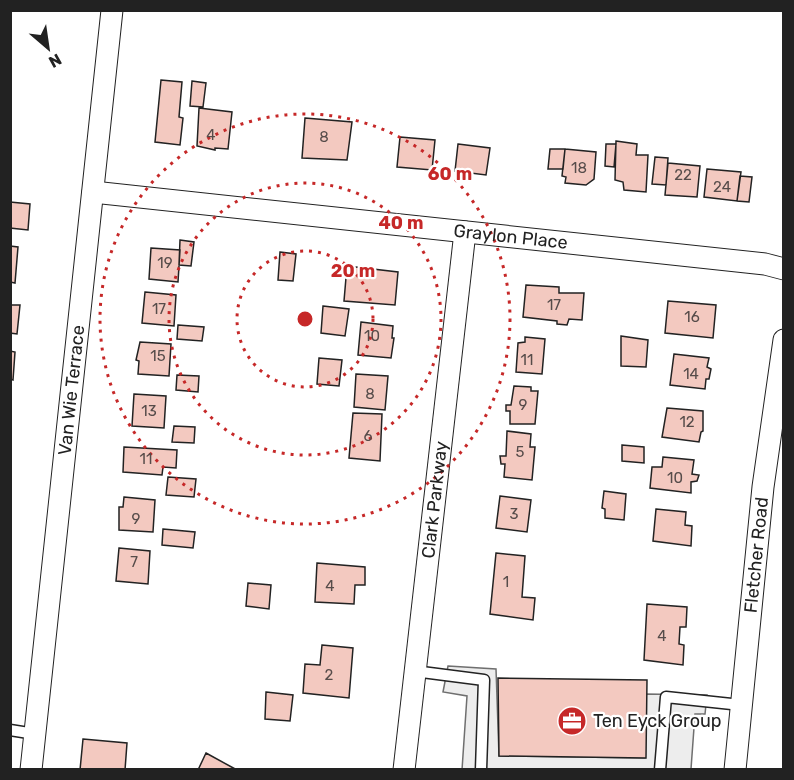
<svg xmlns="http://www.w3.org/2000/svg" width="794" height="780" font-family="Rubik,sans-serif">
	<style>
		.parking { fill: #ededed; stroke: #6f6f6f; stroke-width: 1.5 }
		.building { fill: #f3c9c0; stroke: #222; stroke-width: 1.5 }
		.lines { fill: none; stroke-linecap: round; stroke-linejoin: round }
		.lane-casing { stroke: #222; stroke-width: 13 }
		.street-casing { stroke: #222; stroke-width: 23 }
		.lane { stroke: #fff; stroke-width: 10 }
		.street { stroke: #fff; stroke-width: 21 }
		.ring { fill: none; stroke: #c62828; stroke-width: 3; stroke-dasharray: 3 6 }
		.labels { text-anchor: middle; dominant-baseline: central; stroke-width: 4.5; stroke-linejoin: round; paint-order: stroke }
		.number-label { font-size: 15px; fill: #564c4a }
		.street-label { font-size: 18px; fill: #222; stroke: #fff }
		.poi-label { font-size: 18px; fill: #222; stroke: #fff; text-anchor: start }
		.centre { fill: #c62828; stroke: #fff; stroke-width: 3 }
		.ring-label { font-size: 18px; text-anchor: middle; font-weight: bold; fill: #c62828; stroke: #fff; stroke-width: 4.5; stroke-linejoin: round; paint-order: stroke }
	</style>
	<rect width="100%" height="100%" fill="#fff"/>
	<path class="parking" d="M448,666L496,669L499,756L645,758L646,694L707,695L705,714H695L691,769L462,770L467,696L443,692Z"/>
	<path class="building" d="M161,80L182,82L179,117L183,118L180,145L155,142Z
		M192,81L206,83L203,107L190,106Z
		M199,108L232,112L228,149L215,148V150L197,146Z
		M305,118L352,122L347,160L302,158Z
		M400,137L435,140L432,170L397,167Z
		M616,141L637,144L636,155H648L646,192L624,190L623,182L615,180Z
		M458,144L490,148L486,175L455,171Z
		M606,144H616L614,167L605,166Z
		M550,149H565L563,169H548Z
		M565,149L596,152L594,179L586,185L565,183L566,177L562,176Z
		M655,157L668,158L666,185L652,184Z
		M668,163L700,166L697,197L665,195Z
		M707,169L741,172L737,201L704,197Z
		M740,176L752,177L749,202L737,201Z
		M10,202L30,204L28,230L10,228Z
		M180,240L194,242L191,266L179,265Z
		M10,246L18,247L15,283L10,282Z
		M151,248L180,250L178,282L149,279Z
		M280,252L296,254L293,281L278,280Z
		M347,266L398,272L395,305L344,301Z
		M526,285L559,287V293H584L582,320L569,319L567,325L557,324V321L523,317Z
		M145,292L176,295L174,326L142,323Z
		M668,301L716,305L713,338L665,333Z
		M10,305H20L17,334L10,333Z
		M323,306L349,309L345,336L321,333Z
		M361,322L393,326L392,338H394L391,358L358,355Z
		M178,325L204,327L202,341L177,339Z
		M621,336L648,340L646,367L621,366Z
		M525,337L545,339L542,374L516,372L518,343L525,342Z
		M140,342L171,344L169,376L138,374L139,361L136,360Z
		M10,351L15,352L13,380L10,379Z
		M674,354L709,358L707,367L711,369L709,379H706L705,389L670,385Z
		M319,358L342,360L339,386L317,384Z
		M356,374L388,376L385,410L354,407Z
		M177,375L199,376L198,392L176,390Z
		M514,386L531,387V391H538L535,424H510V411H506V405H511Z
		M134,394L166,396L164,428L132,426Z
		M667,408L703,411V431L701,432L699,442L662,437Z
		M353,413L382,414L380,461L349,458Z
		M174,426L195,427L194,443L172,442Z
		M507,431L531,434L530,447H535L532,480L504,477L505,464H501L500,456H506Z
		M622,445L644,447V463L622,461Z
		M124,447L177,450L176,468L163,467L162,475L123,472Z
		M663,457L694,460L692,474L699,475L697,481L691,482V493L650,488L652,467H662Z
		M168,477L196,479L194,497L166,495Z
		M604,491L626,494L624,520L605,518V509L602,508Z
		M500,496L531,500L527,532L496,528Z
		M124,497L155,500L153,532L119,530V507H123Z
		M656,509L686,512L685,525L692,526L691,546L653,541Z
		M163,529L195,532L193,548L162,545Z
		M119,548L150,551L148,584L116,581Z
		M496,553L525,556L522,597L535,598L533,620L490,614Z
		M317,563L365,567V585H355L354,604L315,602Z
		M248,583L271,585L269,609L246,606Z
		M647,604L687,607L686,627H680L679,644L684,645L683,665L644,660Z
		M322,645L353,648L349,698L303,693L305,664L320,665Z
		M498,678L647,680L646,758L499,756Z
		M266,692L293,695L290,721L265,719Z
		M83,739L127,743L125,770H80Z
		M206,753L237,770H198Z"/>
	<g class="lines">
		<g class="lane-casing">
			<path id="lane" d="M414,671L484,680L481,770
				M10,730L35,734
				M660,770L666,697L741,705"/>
		</g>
		<g class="street-casing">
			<g id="street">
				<path id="s1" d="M93,192L765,264L784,269"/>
				<path id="s2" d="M31,770L112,10"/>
				<path id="s3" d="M404,770L465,232"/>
				<path id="s4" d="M735,770L763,487L784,340"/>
			</g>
		</g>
		<use href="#lane" class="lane"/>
		<use href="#street" class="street"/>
	</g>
	<g class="ring">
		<circle cx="305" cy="319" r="68"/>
		<circle cx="305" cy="319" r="136"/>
		<circle cx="305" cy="319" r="205"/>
	</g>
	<defs>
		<g id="office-disc" transform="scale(1.5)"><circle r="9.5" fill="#c62828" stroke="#fff"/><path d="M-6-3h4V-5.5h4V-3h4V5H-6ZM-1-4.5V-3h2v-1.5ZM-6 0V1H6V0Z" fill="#fff"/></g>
	</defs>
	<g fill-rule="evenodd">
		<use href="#office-disc" x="572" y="721"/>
	</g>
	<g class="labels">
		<g class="number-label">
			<text x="211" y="135">4</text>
			<text x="324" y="137">8</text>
			<text x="579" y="168">18</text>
			<text x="683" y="175">22</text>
			<text x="722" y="187">24</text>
			<text x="165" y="263">19</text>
			<text x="554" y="305">17</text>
			<text x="159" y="309">17</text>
			<text x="692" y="317">16</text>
			<text x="372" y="336">10</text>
			<text x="158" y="356">15</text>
			<text x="527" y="360">11</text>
			<text x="691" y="374">14</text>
			<text x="370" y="394">8</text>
			<text x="523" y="405">9</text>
			<text x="149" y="411">13</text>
			<text x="687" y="422">12</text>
			<text x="368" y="436">6</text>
			<text x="520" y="452">5</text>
			<text x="146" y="459">11</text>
			<text x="675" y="478">10</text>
			<text x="514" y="514">3</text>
			<text x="136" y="519">9</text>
			<text x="134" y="562">7</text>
			<text x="506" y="582">1</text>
			<text x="330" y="586">4</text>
			<text x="662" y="636">4</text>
			<text x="329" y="675">2</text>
		</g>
		<g class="street-label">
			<text stroke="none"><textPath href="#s1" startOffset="420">Graylon Place</textPath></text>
			<text stroke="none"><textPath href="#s2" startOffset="382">Van Wie Terrace</textPath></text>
			<text stroke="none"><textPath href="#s3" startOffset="272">Clark Parkway</textPath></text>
			<text stroke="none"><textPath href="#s4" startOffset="216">Fletcher Road</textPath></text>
		</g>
		<g class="poi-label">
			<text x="593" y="721">Ten Eyck Group</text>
		</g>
	</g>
	<circle cx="305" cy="319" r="9" class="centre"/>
	<g class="ring-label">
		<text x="450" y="180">60 m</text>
		<text x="401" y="229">40 m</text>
		<text x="353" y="277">20 m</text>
	</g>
	<rect width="794" height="780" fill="none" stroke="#222222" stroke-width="24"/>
	<g transform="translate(48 48) rotate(151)" stroke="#ffffff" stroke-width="4.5" paint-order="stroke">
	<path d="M0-4.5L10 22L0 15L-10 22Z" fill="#222222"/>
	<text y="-9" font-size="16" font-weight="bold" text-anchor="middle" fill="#222222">N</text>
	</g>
</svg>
